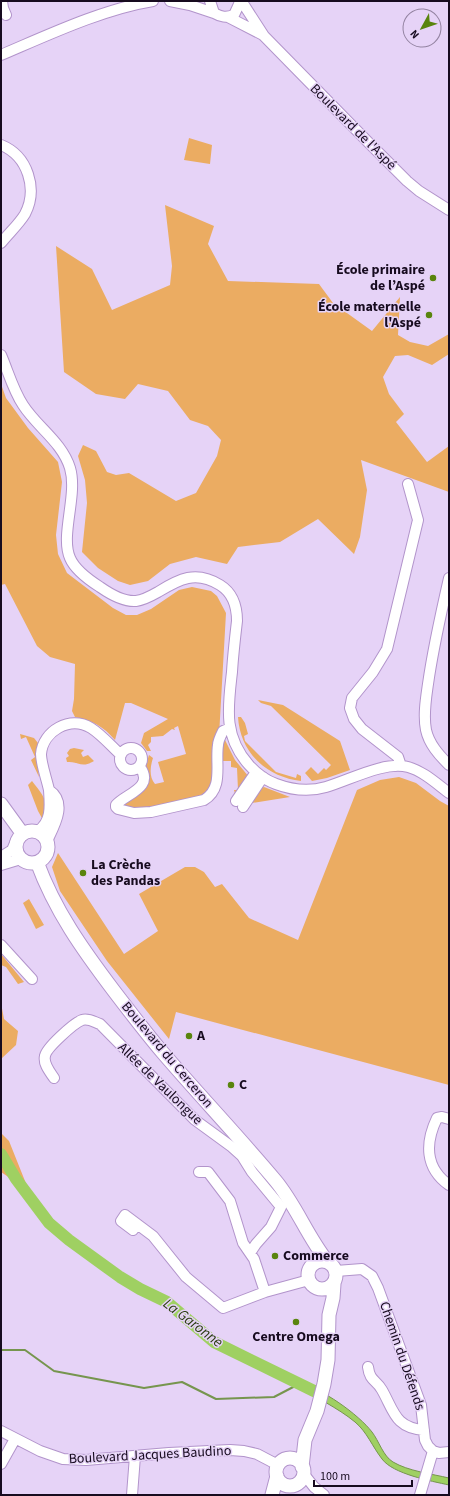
<svg xmlns="http://www.w3.org/2000/svg" width="450" height="1496" font-family="'Source Sans 3',sans-serif">
	<style>
		.green { fill: #ebac62 }
		.water { fill: #9fd062; stroke: #76954e }
		.lines { fill: none; stroke-linecap: round; stroke-linejoin: round }
		.stream { stroke: #76954e; stroke-width: 2 }
		.river { stroke: #9fd062; stroke-width: 12 }
		.minor-casing { stroke: #b294cb; stroke-width: 12 }
		.major-casing { stroke: #b294cb; stroke-width: 15 }
		.minor { stroke: #fff; stroke-width: 10 }
		.major { stroke: #fff; stroke-width: 13 }
		.poi-dot { fill: #59840d; stroke: #e6d3f7; stroke-width: 1.5 }
		.labels { text-anchor: middle; dominant-baseline: central; stroke-width: 3; stroke-linejoin: round; paint-order: stroke }
		.street-label { font-size: 14px; fill: #170b1f; stroke: #e6d3f7 }
		.poi-label { font-size: 14px; font-weight: bold; fill: #170b1f; stroke: #e6d3f7; text-anchor: start }
		.water-label { font-size: 15px; font-style: italic; fill: #2c3e12; stroke: #e6d3f7 }
	</style>
	<rect width="100%" height="100%" fill="#e6d3f7"/>
	<path class="green" d="M189,138L212,145L210,164L184,160Z
		M165,205L214,226L208,244L228,281L319,284L333,303L372,331L400,297L398,335L410,342L428,346L449,334V354L432,365L408,355L395,356L383,377L389,394L404,414L396,422L427,462L449,446V492L361,460L367,490L360,537L354,554L318,519L280,542L238,547L227,564L196,557L170,564L148,581L130,585L118,581L98,568L82,552L87,503L85,480L78,456L83,445L96,451L107,472L116,475L129,473L176,501L196,493L217,456L221,440L208,426L190,420L168,391L138,384L125,399L96,394L64,372L56,246L92,269L112,310L170,285L172,266Z
		M1,384L6,398L28,428L58,462L62,482L56,535L58,554L67,573L113,608L126,615H137L151,609L179,590L192,587L211,591L217,596L226,613L219,736L216,770L206,798L140,810L122,806L137,794L149,755L153,758C150,767 149,777 155,784L164,782L158,762L186,754L178,726L174,728L175,730L172,729L163,736L151,737V742L148,745L151,751H147L141,743L144,733L168,719L131,703H125L115,740C103,726 93,721 75,717L72,711L74,699L75,664L50,657L37,646L5,584L1,585Z
		M258,700L283,705L340,741L350,770L327,778L312,781L305,773L311,767L318,774L324,768L326,770L331,765L271,706L261,703Z
		M238,717H241L245,723L248,734L244,736L245,741L276,772L296,778L297,774L301,776V781C266,777 240,752 238,717Z
		M20,734L34,738L38,743L36,753L39,777L31,760L35,757L26,737L21,739Z
		M224,738L235,760L249,777L236,797L234,790H238L237,768L231,767V761H221Z
		M74,748L84,750L81,753L83,757L88,755L94,761C81,769 79,761 67,762L66,758L69,756L67,753L70,749Z
		M399,777L416,783L440,801L449,806V1085L176,1012L169,1039L107,961L60,891L52,867L58,853L124,954L158,931L139,894L185,867H195L204,872L215,887L222,884L249,918L298,940L357,790L380,780Z
		M32,781C43,795 50,802 43,820L38,811L28,785Z
		M264,787L290,797L252,803V800L261,788Z
		M29,899L44,925L36,929L23,903Z
		M1,954L24,982L18,984L6,967L1,965Z
		M1,1003L4,1019L18,1031L16,1045L1,1059Z
		M1,1133L9,1141L29,1191L1,1172Z"/>
	<path class="water" d="M299,1384C321,1387 359,1415 372,1432C379,1441 383,1456 393,1462C408,1471 432,1474 449,1478V1485C431,1481 393,1474 382,1459C372,1446 367,1432 355,1422C337,1407 316,1399 299,1384Z"/>
	<g class="lines">
		<path class="stream" d="M1,1350H25L54,1371L144,1388L182,1382L216,1399L274,1397L299,1384"/>
		<path class="river" d="M1,1154L16,1179L49,1223L69,1240L120,1277L140,1289L167,1302L214,1342L314,1391"/>
		<g class="minor-casing">
			<path id="minor" d="M2,1L3,8L6,15
				M170,1L190,5L214,13
				M210,1L214,13C221,17 226,18 234,15L240,2
				M239,1L244,5L264,36L368,142L407,181L419,191L449,210
				M228,17L263,35
				M1,55C48,35 103,9 153,1
				M1,145C28,156 38,189 25,214C19,224 9,233 1,243
				M1,355C8,371 13,390 23,405C37,427 62,442 70,468C78,495 60,535 70,558C75,570 89,580 100,587C110,594 123,602 136,601C144,600 151,596 158,592C179,579 196,570 220,585C233,593 237,606 237,621C235,638 233,655 232,672C228,707 223,736 249,765C256,773 265,780 276,784C292,790 309,792 326,787C350,780 384,761 408,767C423,771 437,784 449,793
				M449,578C441,613 433,648 428,684C426,698 423,715 426,730C429,744 439,755 449,765
				M120 759a11 11 0 1 1 22 0a11 11 0 1 1-22 0Z
				M401,766L398,757L362,729L354,719L350,708L352,698L373,672L387,649L418,520L408,484
				M140,767C155,788 125,794 116,805V807L118,809L134,813L151,812L204,800C224,788 215,764 218,745C218,741 221,735 223,731L230,728
				M236,801L256,772
				M243,807L263,777
				M38,831C52,821 50,806 49,790
				M47,841C54,826 68,803 49,790C47,780 41,764 41,754C43,731 70,715 91,728C102,735 111,746 121,755
				M1,857L12,850L16,841
				M1,865L21,859
				M1,945L32,979
				M54,1078C50,1072 43,1064 45,1056C46,1048 74,1023 82,1020C89,1018 94,1022 100,1024L195,1120L232,1147L242,1156L252,1172L281,1207L271,1227L256,1244L250,1253
				M449,1119L442,1117L437,1118C425,1143 425,1168 449,1185
				M199,1172H208L230,1201L243,1243L254,1259L265,1292
				M137,1224L133,1230L121,1221L125,1215L153,1236L186,1277L223,1308L265,1292L309,1280
				M336,1271L362,1269L372,1276L378,1288L421,1405L425,1440L428,1446L433,1451L420,1495
				M368,1367C370,1382 376,1379 382,1390C394,1411 395,1428 424,1430
				M1,1431L40,1451L63,1459L86,1460L169,1453L230,1450L244,1451L257,1454L278,1465
				M433,1451L439,1453L449,1452
				M1,1464L15,1439
				M303,1473L314,1487L324,1495
				M132,1495L135,1456"/>
		</g>
		<g class="major-casing">
			<path id="major" d="M1,804L22,833
				M16 847a16 16 0 1 1 32 0a16 16 0 1 1-32 0Z
				M37,862C55,911 83,950 114,991C130,1012 146,1033 163,1053C200,1096 239,1137 275,1180C296,1205 307,1236 327,1261
				M308 1275a14 14 0 1 1 28 0a14 14 0 1 1-28 0Z
				M276 1472a14 14 0 1 1 28 0a14 14 0 1 1-28 0Z
				M302,1467L305,1440L317,1411L324,1384L328,1360L329,1315L333,1298L334,1284
				M272,1495L277,1476"/>
		</g>
		<use href="#minor" class="minor"/>
		<use href="#major" class="major"/>
	</g>
	<g class="poi-dot">
		<circle cx="433" cy="278" r="4"/>
		<circle cx="429" cy="315" r="4"/>
		<circle cx="83" cy="873" r="4"/>
		<circle cx="189" cy="1036" r="4"/>
		<circle cx="231" cy="1085" r="4"/>
		<circle cx="275" cy="1256" r="4"/>
		<circle cx="296" cy="1322" r="4"/>
	</g>
	<g class="labels">
		<g class="street-label">
			<text transform="translate(353 127) rotate(45)">Boulevard de l'Aspé</text>
			<text transform="translate(167 1055) rotate(50)">Boulevard du Cerceron</text>
			<text transform="translate(160 1084) rotate(44)">Allée de Vaulongue</text>
			<text transform="translate(402 1356) rotate(71)">Chemin du Défends</text>
			<text transform="translate(150 1455) rotate(-3)">Boulevard Jacques Baudino</text>
		</g>
		<g class="poi-label">
			<text x="425" y="270" text-anchor="end">École primaire<tspan x="425" dy="16">de l’Aspé</tspan></text>
			<text x="421" y="307" text-anchor="end">École maternelle<tspan x="421" dy="16">l'Aspé</tspan></text>
			<text x="91" y="865">La Crèche<tspan x="91" dy="16">des Pandas</tspan></text>
			<text x="197" y="1036">A</text>
			<text x="239" y="1085">C</text>
			<text x="283" y="1256">Commerce</text>
			<text x="296" y="1337" text-anchor="middle">Centre Omega</text>
		</g>
		<g class="water-label">
			<text transform="translate(193 1323) rotate(37)">La Garonne</text>
		</g>
	</g>
	<rect width="450" height="1496" fill="none" stroke="#170b1f" stroke-width="4"/>
	<g transform="translate(422 28) rotate(230)"><circle r="19" fill="#e6d3f7" stroke="#9383a1"/>
	<path d="M0-3L7 15L0 10L-7 15Z" fill="#59840d"/>
	<text y="-6" font-size="11" font-weight="bold" text-anchor="middle" fill="#170b1f">N</text>
	</g>
	<path d="M314 1480v6h98v-6" fill="none" stroke="#170b1f" stroke-width="2"/>
	<text x="320" y="1480" font-size="12" fill="#170b1f" stroke="#e6d3f7" stroke-width="3" paint-order="stroke">100 m</text>
</svg>
